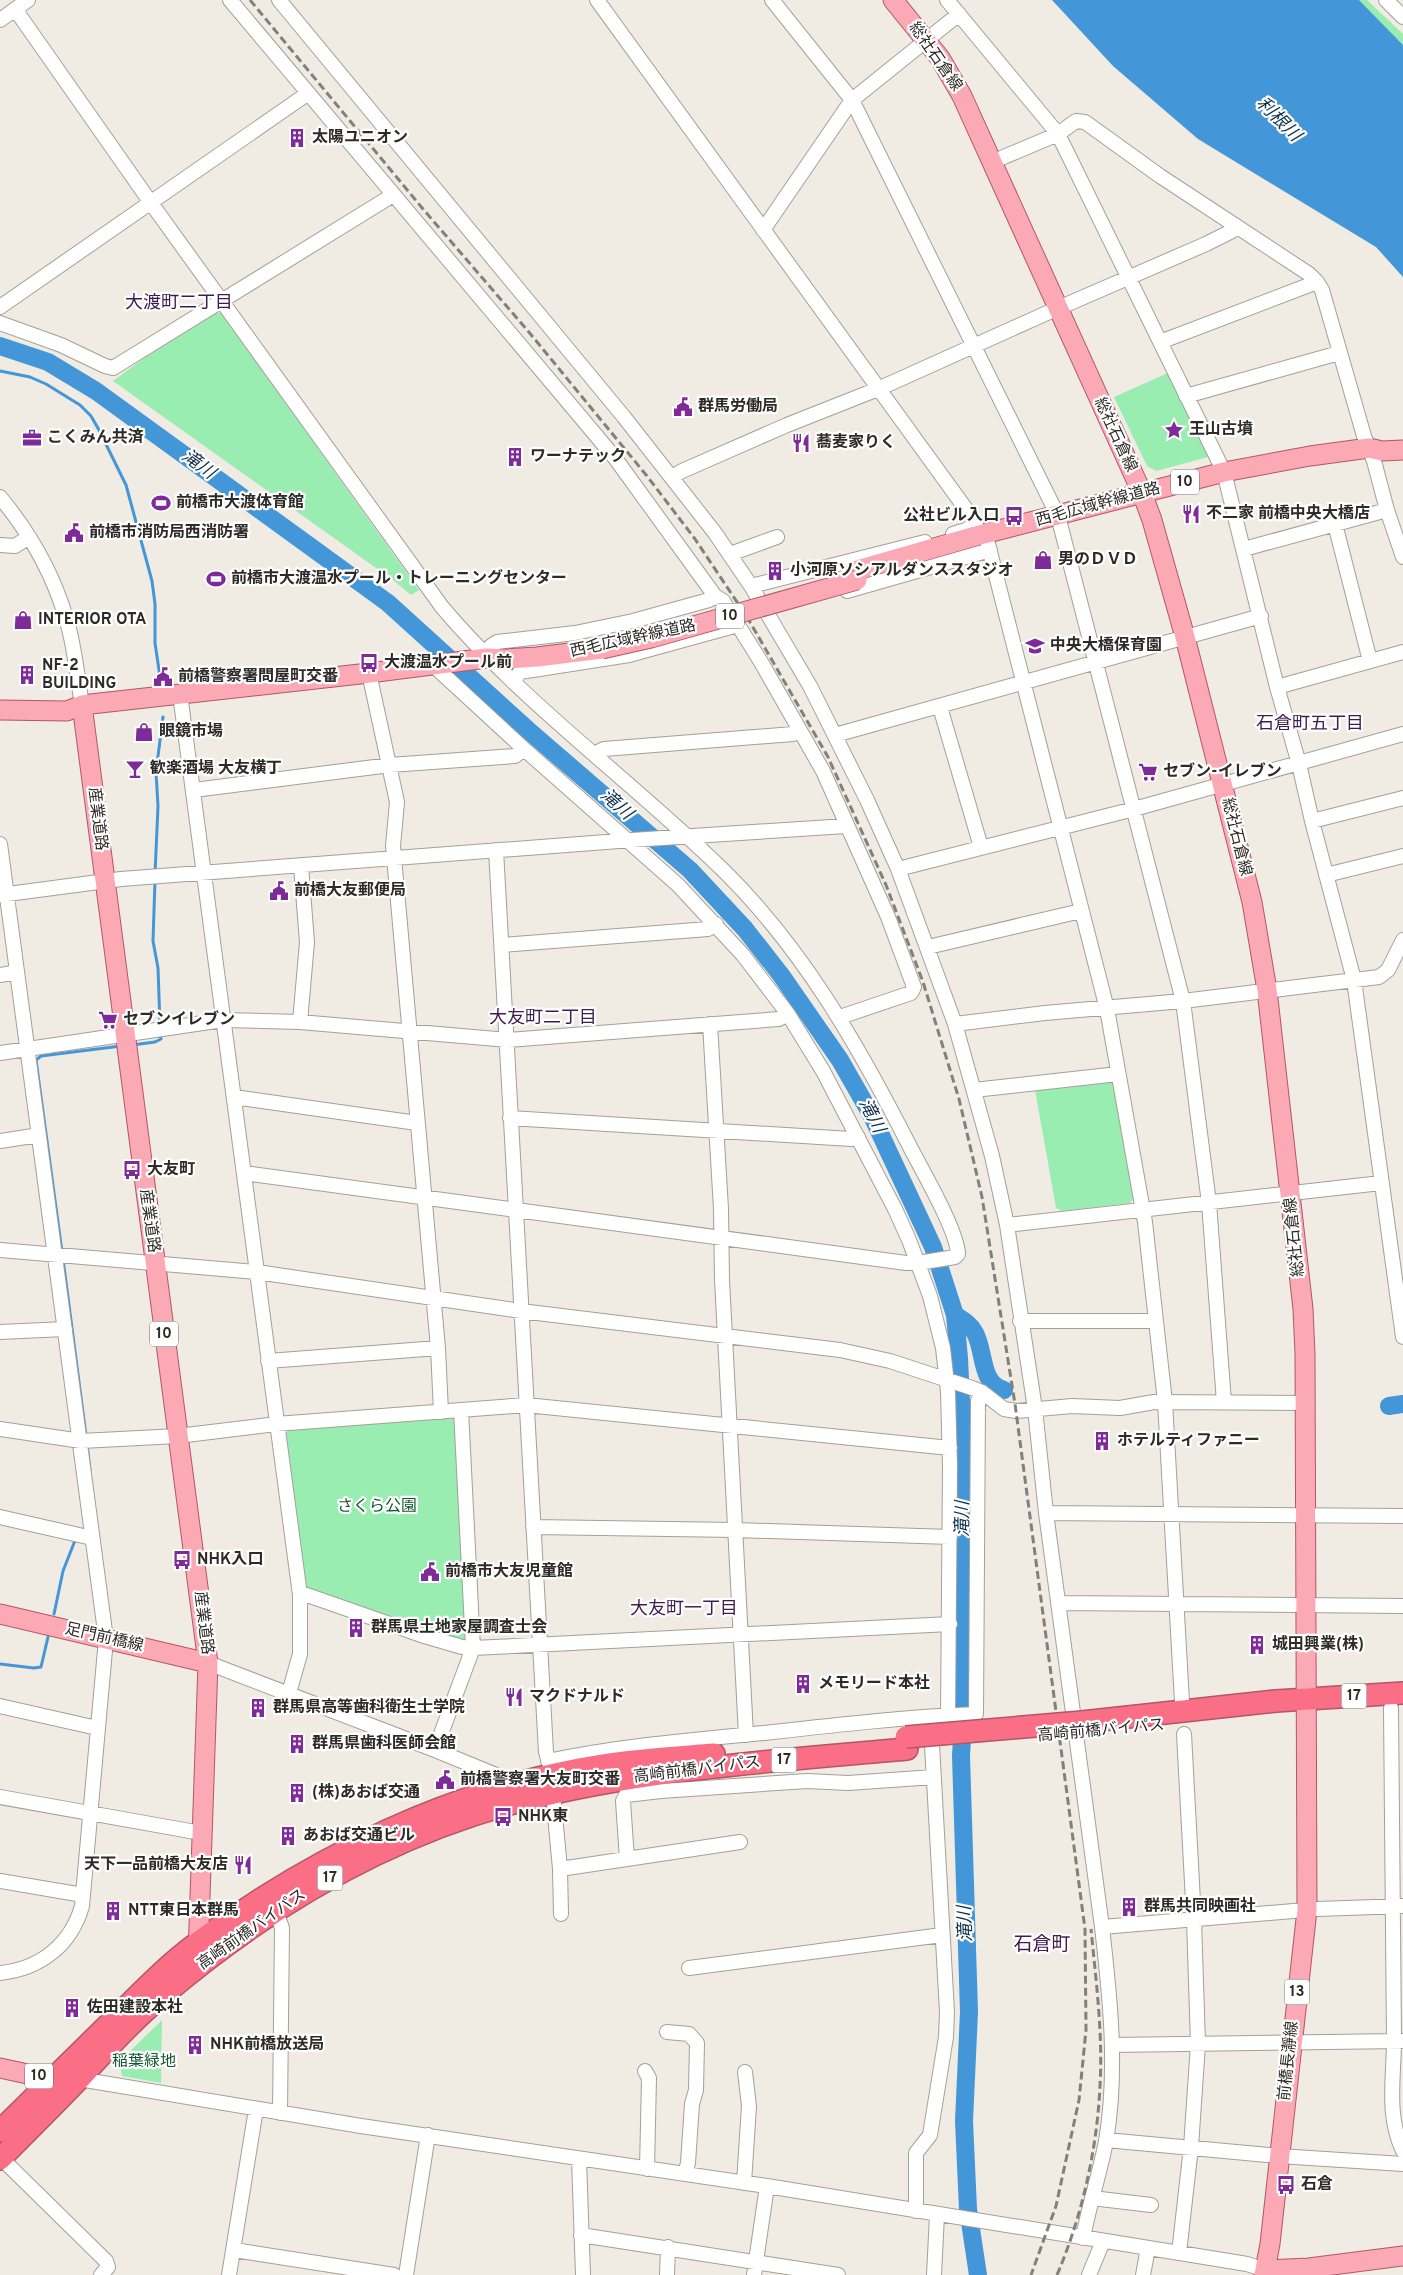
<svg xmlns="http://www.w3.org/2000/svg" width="1403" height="2275" font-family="Overpass,'Noto Sans JP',sans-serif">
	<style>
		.green { fill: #9aedb1 }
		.water { fill: #4396d8 }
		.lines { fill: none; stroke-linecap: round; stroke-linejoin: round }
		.stream { stroke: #4396d8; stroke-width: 3 }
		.river { stroke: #4396d8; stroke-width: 18 }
		.minor-casing { stroke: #a4a099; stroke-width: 16 }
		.major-casing { stroke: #b25765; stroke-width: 21 }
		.highway-casing { stroke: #b25765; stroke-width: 24 }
		.minor { stroke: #fff; stroke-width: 14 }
		.major { stroke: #fca9b6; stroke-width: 19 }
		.highway { stroke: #fa6f86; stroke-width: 21 }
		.rail { stroke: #83807b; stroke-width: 3; stroke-dasharray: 8 4; stroke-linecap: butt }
		.major-bridge-casing { stroke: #b25765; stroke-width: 21; stroke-linecap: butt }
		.highway-bridge-casing { stroke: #b25765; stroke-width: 24; stroke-linecap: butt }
		.major-bridge { stroke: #fca9b6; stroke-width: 19 }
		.highway-bridge { stroke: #fa6f86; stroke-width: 21 }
		.labels { text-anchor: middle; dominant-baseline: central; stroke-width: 4.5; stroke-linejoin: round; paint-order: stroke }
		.shield { fill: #fff; stroke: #6c6b68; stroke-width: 1 }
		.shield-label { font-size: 15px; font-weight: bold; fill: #2d2b28 }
		.street-label { font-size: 16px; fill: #2d2b28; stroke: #fff }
		.poi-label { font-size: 16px; font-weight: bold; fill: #2d2b28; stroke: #fff; text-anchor: start }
		.park-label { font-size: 16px; fill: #11562d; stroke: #fff }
		.water-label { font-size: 18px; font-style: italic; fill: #0e314c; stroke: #fff }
		.neighbourhood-label { font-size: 18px; fill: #411a4f; stroke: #fff }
		.quarter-label { font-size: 19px; fill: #411a4f; stroke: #fff }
	</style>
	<rect width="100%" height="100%" fill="#f0ebe3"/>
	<path class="green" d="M1359,0H1367L1403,34V45Z
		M215,313H221L419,590L411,595L393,580L113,381L148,355Z
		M1170,372L1212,456L1156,471L1147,466L1114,397Z
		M1109,1078L1114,1082L1134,1198L1130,1203L1062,1211L1056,1208L1035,1090Z
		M454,1418L458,1424L468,1639L465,1642L308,1591L303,1586L282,1436L291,1429Z
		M162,2020L161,2083L122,2076L119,2062Z"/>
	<path class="water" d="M1052,0H1359L1403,45V277L1376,247L1198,139L1113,66Z"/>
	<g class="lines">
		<path class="stream" d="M0,371L30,377L46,384L80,405L91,416L99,430L126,485L152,581L155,604V643L160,677
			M155,874L158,806L156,772L163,717
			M155,880L153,941L158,968L160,1025
			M132,1045L155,1042L161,1039L160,1034
			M62,1252L36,1060L41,1056L121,1046
			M63,1259L86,1436
			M87,1444L90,1470
			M54,1614L63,1571L76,1538
			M0,1664L34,1668L41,1667L48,1637"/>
		<path class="river" d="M0,346L48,362L96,391L388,603L528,730L690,870L745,929L781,975L840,1060L872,1116L933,1247L955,1315L959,1358L963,1444L964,1703L961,1756L969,2012L964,2121L968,2209L978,2275
			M955,1315C963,1320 970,1324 975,1333C985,1351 980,1384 1004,1390
			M1389,1406L1403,1404"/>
		<g class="minor-casing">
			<path id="minor" d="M230,0L615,458L715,596L723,601L761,662L823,771L888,917L914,987L911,993L840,1017
				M279,0L624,417L715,533L751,586L810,686L867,800L898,869L955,1024L992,1156L1007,1225L1035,1409L1046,1513L1102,1927C1110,1997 1118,2070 1106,2141C1100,2173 1089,2205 1083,2238
				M597,0L976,523L966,530L953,534
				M772,0L852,100L1058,516L1183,1001L1209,1203L1224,1402
				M947,0L1058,134L1224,472L1277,687L1299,764L1312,821L1354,980L1403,1337
				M1386,0L1403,17
				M15,9L151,203L442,607C525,705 632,781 724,871C803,949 858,1045 908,1143C920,1167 957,1229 958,1254L955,1257L918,1263H906L244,1173
				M0,20L28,0
				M992,162L1058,134L1076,121L1085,122L1160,176L1309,274L1317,282L1322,290L1364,436L1374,461L1387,510L1403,557
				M763,230L852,100L959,14
				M0,307L307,94
				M0,323L61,345L105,366L113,368L393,195
				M1160,342L1317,282
				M1186,396L1339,353
				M672,477L682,471L787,425L878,389L1047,313L1206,244L1232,231L1235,226
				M0,497C29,532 53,574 66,618C75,646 77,676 82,705
				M1335,524L1370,661
				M988,544L1107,1009L1145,1222L1165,1402L1182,1702
				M0,545L15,546L29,537
				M1244,549L1387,510
				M730,554L777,537
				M751,586L925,542
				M847,591L990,550
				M487,658L491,646L497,642L575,633L633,621L709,600L715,596
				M433,665L524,749L678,885L743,955L788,1014L823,1071L895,1209L909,1240L930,1296L943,1348L948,1392L950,1466L948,1716
				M369,673L397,802L393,846L438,1348L441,1412
				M513,682L520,672L629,655L738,625
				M1277,687L1403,652
				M180,694L300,1595V1654L289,1693
				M940,707L981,847
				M835,735L1261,616
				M594,754L604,749L793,734L800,731
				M194,790L390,765L515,756L524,749
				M1312,821L1403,798
				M0,844L106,1639L82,1906C71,1945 40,1969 0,1973
				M496,850L546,1752L552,1774
				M898,869L1134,809L1403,734
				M1326,875L1403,856
				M0,895L121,879L632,840L846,826
				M502,945L708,929L716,924
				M928,947L1081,911
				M0,975L17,972
				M300,1022L307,942L301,866
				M710,1024L721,1209L722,1280L746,1735
				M955,1024L1045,1013L1183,1001L1379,977L1388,970L1403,940
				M0,1053L223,1020L300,1022L508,1040L779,1019L788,1014
				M974,1090L1118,1074
				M235,1099L241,1098L417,1123
				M510,1118L851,1139L858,1137
				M0,1141L39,1135
				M1007,1225L1381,1183
				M0,1250L257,1272L521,1311L840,1350L890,1361L972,1388L982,1392L1004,1409L1016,1411L1072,1406L1120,1408L1154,1402L1306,1403
				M1020,1321H1155
				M0,1332L65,1329
				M268,1361L438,1348
				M0,1429L81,1441L178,1436L276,1424L526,1405L950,1448
				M1046,1513L1403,1516
				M0,1517L92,1538
				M533,1527L736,1530L950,1537
				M300,1595H307L421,1635L462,1647L473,1648L950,1624
				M1059,1603L1403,1606
				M208,1663L435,1750L518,1784
				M0,1706L97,1728
				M1391,1708C1392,1818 1393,1929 1394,2039C1394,2078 1386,2115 1403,2151
				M435,1750L473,1648L461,1410
				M548,1761C619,1746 691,1740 764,1733C835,1725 905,1717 976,1714L978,1401L982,1392
				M553,1794L560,1869L561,1914
				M0,1797L201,1833
				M627,1859L623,1801L626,1795L661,1791L807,1781L848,1783L934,1777
				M560,1869L740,1842
				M0,1881L83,1895
				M276,1911L282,1928L280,2113
				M1102,1927L1317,1909L1403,1906
				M689,1968L942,1935
				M667,2032L689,2034L697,2043L696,2090L692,2104L688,2163L685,2174
				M1112,2045L1402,2041
				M645,2071L649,2078L647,2169
				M79,2079L361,2126L767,2186L1247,2264L1265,2270
				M1106,2140L1279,2156L1403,2164
				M1,2158L106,2261L108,2267L101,2275
				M579,2159L583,2275
				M744,2183L749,2106L745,2072
				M1092,2198L1151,2205
				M916,2211V2153L930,2135L946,2037L947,2012L931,1727
				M581,2235L838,2275
				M234,2250L394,2275
				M1179,2253L1191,2147L1198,2044L1194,1920L1184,1734
				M229,2275L256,2109
				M406,2275L428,2135
				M667,2275L668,2247
				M754,2275L767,2186
				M934,2275L937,2215
				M1089,2275L1103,2241
				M1143,2275L1148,2248"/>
		</g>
		<g class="major-casing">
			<path id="major" d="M893,0L940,58L962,96L1142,493L1152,520L1185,637L1252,902L1267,990L1303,1309L1305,1354L1307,1910L1270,2244L1264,2275
				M854,571L976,536L1224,472L1310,456L1369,448L1382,451L1403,450
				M82,705L208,1663L198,1955
				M0,710L67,711L82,705L369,673L487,658L506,659L537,657L602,649
				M0,1614L208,1663
				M0,2068L37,2076L65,2078
				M1265,2270L1309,2268L1403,2256"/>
		</g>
		<g class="highway-casing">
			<path id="highway" d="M1082,1722L1276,1701L1403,1693
				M0,2131C38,2094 75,2057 113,2020C140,1994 166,1966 196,1944C314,1856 455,1788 602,1765C639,1759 676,1757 714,1754
				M0,2159C27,2132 54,2105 80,2078C106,2050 132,2021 161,1997C270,1904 397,1830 537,1797C658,1768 784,1760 907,1749"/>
		</g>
		<use href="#minor" class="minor"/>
		<use href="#major" class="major"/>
		<use href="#highway" class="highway"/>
		<path class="rail" d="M250,0L423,209L528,331L647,476L695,539L747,617L828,757L886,885L923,982L959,1099L982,1197L1015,1404L1085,1929L1086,2030L1079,2100L1056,2206L1031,2275
			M1057,2275C1082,2216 1097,2150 1100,2086C1103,2034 1096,1981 1091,1929"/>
		<g class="major-bridge-casing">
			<path id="major-bridge" d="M602,649L651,638L857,580"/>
		</g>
		<g class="highway-bridge-casing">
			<path id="highway-bridge" d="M906,1737L1082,1722"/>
		</g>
		<use href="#major-bridge" class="major-bridge"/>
		<use href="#highway-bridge" class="highway-bridge"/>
	</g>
	<defs>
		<g id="building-bare" transform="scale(1.5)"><path d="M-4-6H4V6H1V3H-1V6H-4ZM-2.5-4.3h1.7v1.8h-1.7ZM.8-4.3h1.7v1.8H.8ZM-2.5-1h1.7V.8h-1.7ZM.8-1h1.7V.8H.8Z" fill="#7e2a99" stroke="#fff" stroke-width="2.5" paint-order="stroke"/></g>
		<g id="civic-bare" transform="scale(1.5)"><path d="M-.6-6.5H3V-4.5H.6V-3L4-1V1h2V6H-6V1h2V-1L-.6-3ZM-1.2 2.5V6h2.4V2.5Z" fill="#7e2a99" stroke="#fff" stroke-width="2.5" paint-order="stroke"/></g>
		<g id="sight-bare" transform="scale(1.5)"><path d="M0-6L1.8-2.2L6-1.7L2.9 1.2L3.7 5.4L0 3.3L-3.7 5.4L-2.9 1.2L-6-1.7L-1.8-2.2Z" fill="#7e2a99" stroke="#fff" stroke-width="2.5" paint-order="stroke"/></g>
		<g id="office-bare" transform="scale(1.5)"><path d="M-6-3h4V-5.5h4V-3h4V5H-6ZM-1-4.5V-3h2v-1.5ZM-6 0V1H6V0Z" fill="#7e2a99" stroke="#fff" stroke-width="2.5" paint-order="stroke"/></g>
		<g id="restaurant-bare" transform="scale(1.5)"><path d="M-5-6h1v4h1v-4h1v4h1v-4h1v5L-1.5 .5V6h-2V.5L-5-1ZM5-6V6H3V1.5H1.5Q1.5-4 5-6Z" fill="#7e2a99" stroke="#fff" stroke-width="2.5" paint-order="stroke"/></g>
		<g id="stadium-bare" transform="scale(1.5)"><path d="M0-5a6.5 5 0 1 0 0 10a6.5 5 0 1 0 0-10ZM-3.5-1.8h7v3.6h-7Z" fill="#7e2a99" stroke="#fff" stroke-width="2.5" paint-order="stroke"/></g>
		<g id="bus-bare" transform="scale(1.5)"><path d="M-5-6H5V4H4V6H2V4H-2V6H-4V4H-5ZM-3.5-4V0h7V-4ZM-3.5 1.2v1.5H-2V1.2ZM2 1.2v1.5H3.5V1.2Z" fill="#7e2a99" stroke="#fff" stroke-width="2.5" paint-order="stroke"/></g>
		<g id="shop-bare" transform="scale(1.5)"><path d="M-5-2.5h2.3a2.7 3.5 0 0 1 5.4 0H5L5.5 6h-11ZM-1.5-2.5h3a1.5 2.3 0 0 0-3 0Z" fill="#7e2a99" stroke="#fff" stroke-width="2.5" paint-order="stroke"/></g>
		<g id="school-bare" transform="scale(1.5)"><path d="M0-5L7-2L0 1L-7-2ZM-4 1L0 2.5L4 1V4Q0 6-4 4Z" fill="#7e2a99" stroke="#fff" stroke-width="2.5" paint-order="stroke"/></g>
		<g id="bar-bare" transform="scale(1.5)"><path d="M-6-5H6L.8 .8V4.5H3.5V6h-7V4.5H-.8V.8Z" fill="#7e2a99" stroke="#fff" stroke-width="2.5" paint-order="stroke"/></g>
		<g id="supermarket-bare" transform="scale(1.5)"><path d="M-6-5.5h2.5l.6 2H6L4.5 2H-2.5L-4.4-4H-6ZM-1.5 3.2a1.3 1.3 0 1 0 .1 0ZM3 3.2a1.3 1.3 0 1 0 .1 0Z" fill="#7e2a99" stroke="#fff" stroke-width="2.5" paint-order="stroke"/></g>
	</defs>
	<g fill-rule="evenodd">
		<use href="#building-bare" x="297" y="138"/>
		<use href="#civic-bare" x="683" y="407"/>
		<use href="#sight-bare" x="1174" y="430"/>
		<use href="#office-bare" x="32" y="438"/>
		<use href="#restaurant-bare" x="801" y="443"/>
		<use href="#building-bare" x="515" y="457"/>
		<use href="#stadium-bare" x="161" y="503"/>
		<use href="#restaurant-bare" x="1191" y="514"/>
		<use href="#bus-bare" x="1014" y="516"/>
		<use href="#civic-bare" x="74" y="533"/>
		<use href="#shop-bare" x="1043" y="560"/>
		<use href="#building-bare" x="775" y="571"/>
		<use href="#stadium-bare" x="216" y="579"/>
		<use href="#shop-bare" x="23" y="620"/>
		<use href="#school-bare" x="1035" y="646"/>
		<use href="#bus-bare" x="369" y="663"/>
		<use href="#building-bare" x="27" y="675"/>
		<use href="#civic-bare" x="163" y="677"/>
		<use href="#shop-bare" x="144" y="732"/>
		<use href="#bar-bare" x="135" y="769"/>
		<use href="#supermarket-bare" x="1148" y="772"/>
		<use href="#civic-bare" x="279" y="891"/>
		<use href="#supermarket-bare" x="108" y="1020"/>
		<use href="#bus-bare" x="132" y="1170"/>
		<use href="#building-bare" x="1102" y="1441"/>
		<use href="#bus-bare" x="182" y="1560"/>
		<use href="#civic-bare" x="430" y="1572"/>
		<use href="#building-bare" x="356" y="1628"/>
		<use href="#building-bare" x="1257" y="1645"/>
		<use href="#building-bare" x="803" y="1684"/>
		<use href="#restaurant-bare" x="514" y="1697"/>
		<use href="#building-bare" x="258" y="1708"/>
		<use href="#building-bare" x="297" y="1744"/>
		<use href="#civic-bare" x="445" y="1780"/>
		<use href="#building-bare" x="297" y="1793"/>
		<use href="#bus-bare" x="503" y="1817"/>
		<use href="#building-bare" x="288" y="1836"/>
		<use href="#restaurant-bare" x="243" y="1865"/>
		<use href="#building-bare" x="1129" y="1907"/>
		<use href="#building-bare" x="113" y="1911"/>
		<use href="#building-bare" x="72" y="2008"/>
		<use href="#building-bare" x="195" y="2045"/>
		<use href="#bus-bare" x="1286" y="2185"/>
	</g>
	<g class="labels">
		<g class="shield">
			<rect x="1171" y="469.5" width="28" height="25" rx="4"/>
			<rect x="716" y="603.5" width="28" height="25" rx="4"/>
			<rect x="150" y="1321.5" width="28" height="25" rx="4"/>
			<rect x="1341.5" y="1683.5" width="25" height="25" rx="4"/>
			<rect x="771.5" y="1747.5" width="25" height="25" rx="4"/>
			<rect x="317.5" y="1865.5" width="25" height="25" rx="4"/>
			<rect x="1284.5" y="1979.5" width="25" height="25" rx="4"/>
			<rect x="25" y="2063.5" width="28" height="25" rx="4"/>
		</g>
		<g class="shield-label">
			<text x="1185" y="482">10</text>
			<text x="730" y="616">10</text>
			<text x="164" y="1334">10</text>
			<text x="1354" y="1696">17</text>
			<text x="784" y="1760">17</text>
			<text x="330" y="1878">17</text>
			<text x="1297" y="1992">13</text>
			<text x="39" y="2076">10</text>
		</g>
		<g class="street-label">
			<text transform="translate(935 57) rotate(55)">総社石倉線</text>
			<text transform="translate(1115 435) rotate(65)">総社石倉線</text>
			<text transform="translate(1098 505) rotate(-15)">西毛広域幹線道路</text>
			<text transform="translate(633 639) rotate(-12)">西毛広域幹線道路</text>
			<text transform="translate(97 819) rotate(83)">産業道路</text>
			<text transform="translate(1236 837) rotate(76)">総社石倉線</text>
			<text transform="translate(149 1221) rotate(82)">産業道路</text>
			<text transform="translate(1295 1237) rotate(-96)">総社石倉線</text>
			<text transform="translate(203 1623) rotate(83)">産業道路</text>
			<text transform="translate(104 1638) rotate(13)">足門前橋線</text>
			<text transform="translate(1101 1731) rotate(-5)">高崎前橋バイパス</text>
			<text transform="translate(697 1770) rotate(-7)">高崎前橋バイパス</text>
			<text transform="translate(252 1930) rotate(-35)">高崎前橋バイパス</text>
			<text transform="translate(1289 2061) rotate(-84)">前橋長瀞線</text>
		</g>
		<g class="poi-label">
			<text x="312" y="138">太陽ユニオン</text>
			<text x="698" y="407">群馬労働局</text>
			<text x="1189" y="430">王山古墳</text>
			<text x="47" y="438">こくみん共済</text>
			<text x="816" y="443">蕎麦家りく</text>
			<text x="530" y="457">ワーナテック</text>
			<text x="176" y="503">前橋市大渡体育館</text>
			<text x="1206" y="514">不二家 前橋中央大橋店</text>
			<text x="999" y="516" text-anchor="end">公社ビル入口</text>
			<text x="89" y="533">前橋市消防局西消防署</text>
			<text x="1058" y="560">男のＤＶＤ</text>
			<text x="790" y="571">小河原ソシアルダンススタジオ</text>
			<text x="231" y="579">前橋市大渡温水プール・トレーニングセンター</text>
			<text x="38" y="620">INTERIOR OTA</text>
			<text x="1050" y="646">中央大橋保育園</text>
			<text x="384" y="663">大渡温水プール前</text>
			<text x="42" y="666">NF-2<tspan x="42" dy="18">BUILDING</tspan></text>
			<text x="178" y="677">前橋警察署問屋町交番</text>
			<text x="159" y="732">眼鏡市場</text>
			<text x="150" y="769">歓楽酒場 大友横丁</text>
			<text x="1163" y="772">セブン-イレブン</text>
			<text x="294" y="891">前橋大友郵便局</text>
			<text x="123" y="1020">セブンイレブン</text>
			<text x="147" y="1170">大友町</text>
			<text x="1117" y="1441">ホテルティファニー</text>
			<text x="197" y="1560">NHK入口</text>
			<text x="445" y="1572">前橋市大友児童館</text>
			<text x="371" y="1628">群馬県土地家屋調査士会</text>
			<text x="1272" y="1645">城田興業(株)</text>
			<text x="818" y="1684">メモリード本社</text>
			<text x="529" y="1697">マクドナルド</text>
			<text x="273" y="1708">群馬県高等歯科衛生士学院</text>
			<text x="312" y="1744">群馬県歯科医師会館</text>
			<text x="460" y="1780">前橋警察署大友町交番</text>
			<text x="312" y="1793">(株)あおば交通</text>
			<text x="518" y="1817">NHK東</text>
			<text x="303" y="1836">あおば交通ビル</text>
			<text x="228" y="1865" text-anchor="end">天下一品前橋大友店</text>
			<text x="1144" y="1907">群馬共同映画社</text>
			<text x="128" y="1911">NTT東日本群馬</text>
			<text x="87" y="2008">佐田建設本社</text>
			<text x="210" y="2045">NHK前橋放送局</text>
			<text x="1301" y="2185">石倉</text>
		</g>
		<g class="park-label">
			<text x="377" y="1507">さくら公園</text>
			<text x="144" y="2062">稲葉緑地</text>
		</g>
		<g class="water-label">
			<text transform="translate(1278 120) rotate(45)">利根川</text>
			<text transform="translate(198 465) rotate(36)">滝川</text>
			<text transform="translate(616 805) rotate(42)">滝川</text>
			<text transform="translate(871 1116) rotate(63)">滝川</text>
			<text transform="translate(963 1519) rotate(-90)">滝川</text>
			<text transform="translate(966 1924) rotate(-92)">滝川</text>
		</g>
		<g class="neighbourhood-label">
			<text x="179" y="303">大渡町二丁目</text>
			<text x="1310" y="724">石倉町五丁目</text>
			<text x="543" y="1018">大友町二丁目</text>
			<text x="684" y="1609">大友町一丁目</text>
		</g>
		<g class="quarter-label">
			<text x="1042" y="1945">石倉町</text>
		</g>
	</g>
</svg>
